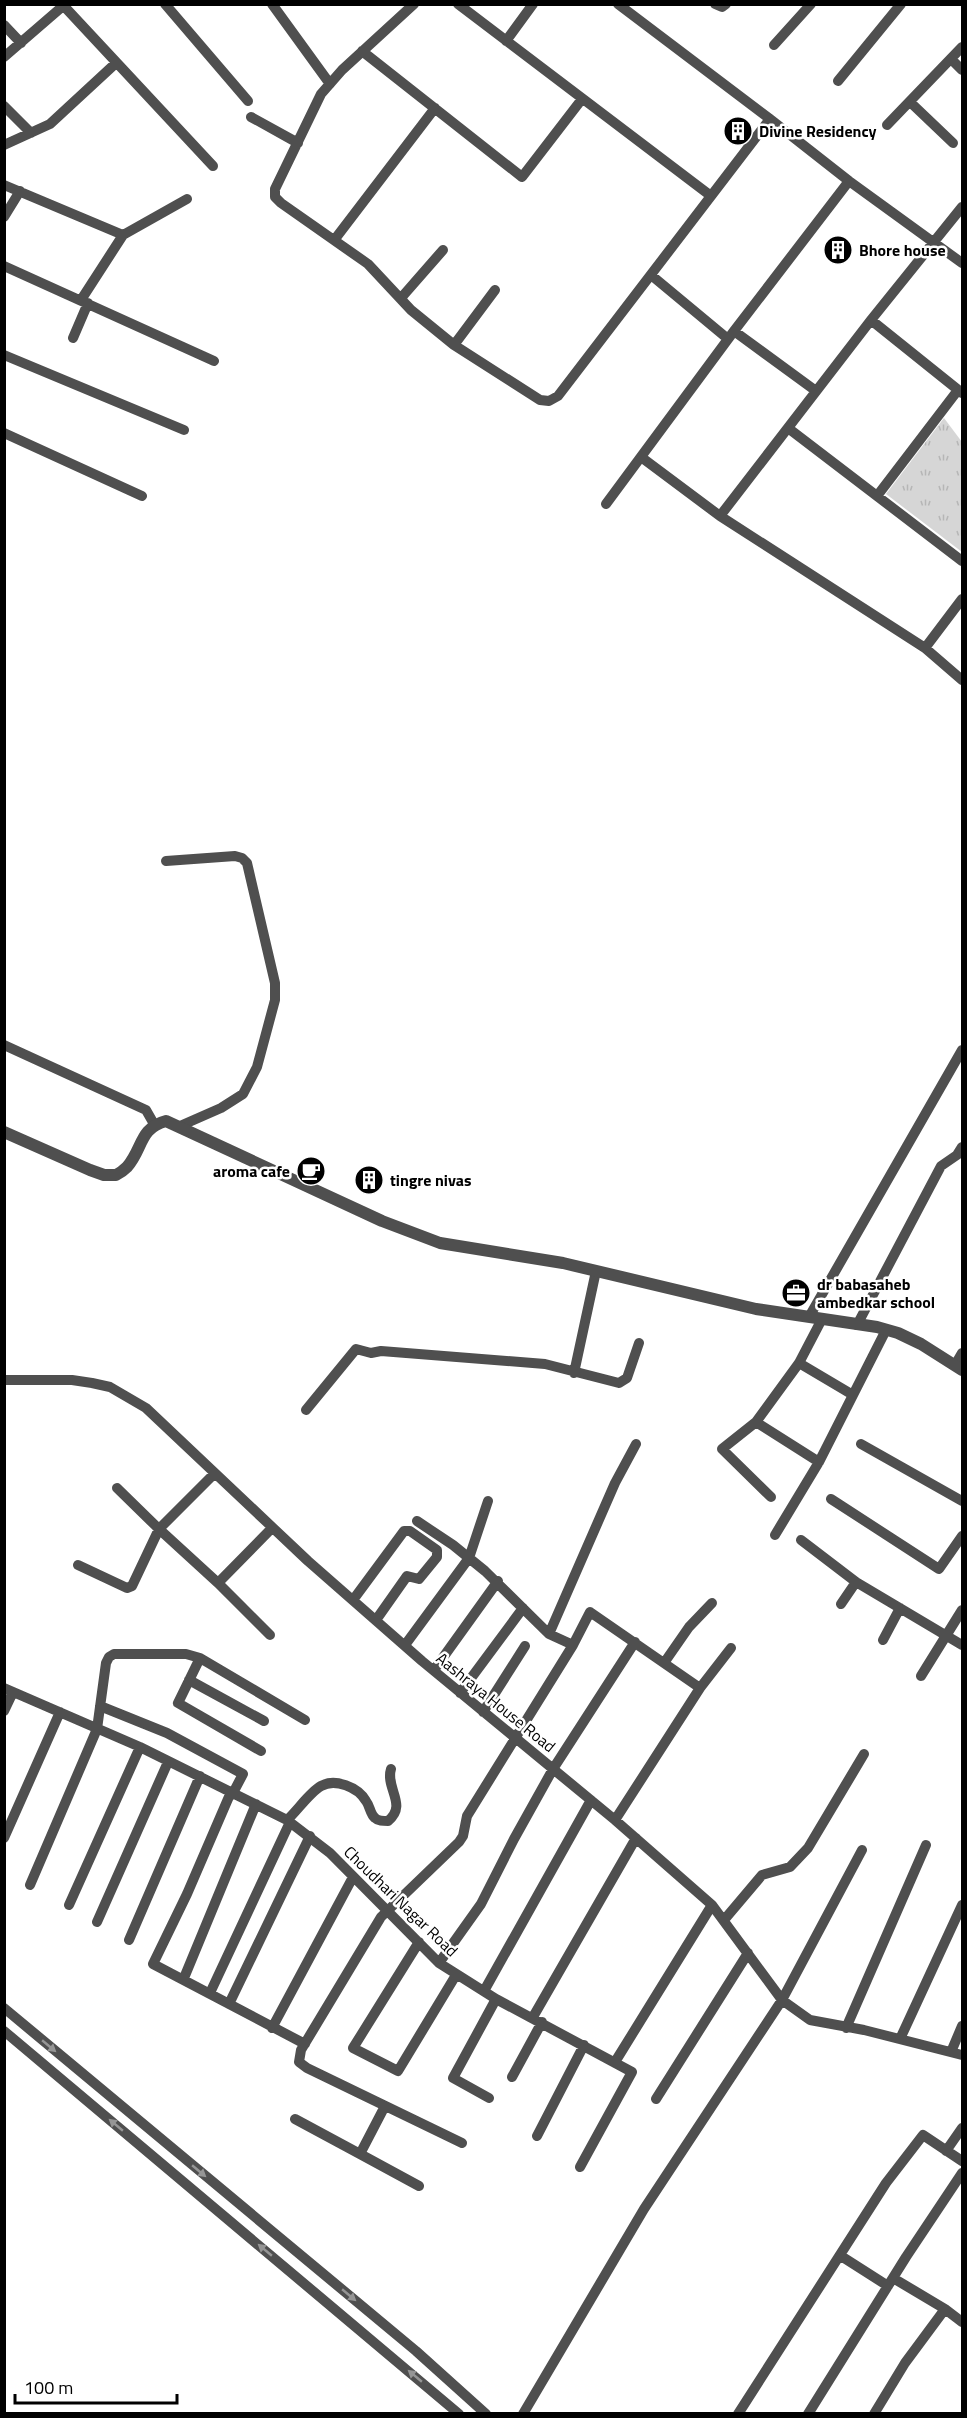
<svg xmlns="http://www.w3.org/2000/svg" width="967" height="2418" font-family="'Titillium Web',sans-serif">
	<style>
		.grass { fill: url(#grass-tufts) }
		.lines { fill: none; stroke-linecap: round; stroke-linejoin: round }
		.minor { stroke: #4f4f4f; stroke-width: 10 }
		.tertiary { stroke: #4f4f4f; stroke-width: 12 }
		.oneway { fill: #959595 }
		.labels { text-anchor: middle; dominant-baseline: central; stroke-width: 5; stroke-linejoin: round; paint-order: stroke }
		.poi-label { font-size: 16px; font-weight: bold; fill: #000; stroke: #fff; text-anchor: start }
		.street-label { font-size: 16px; fill: #000; stroke: #fff }
	</style>
	<defs>
		<pattern id="grass-tufts" width="24" height="20" patternUnits="userSpaceOnUse" patternTransform="scale(1.5)"><rect width="24" height="20" fill="#d6d6d6"/><path d="M3 7l-1-3M5 7V3M7 7l1-3M15 17l-1-3M17 17v-4M19 17l1-3" fill="none" stroke="#b6b6b6"/></pattern>
	</defs>
	<rect width="100%" height="100%" fill="#fff"/>
	<path class="grass" d="M944,418L962,442V552L886,494Z"/>
	<g class="lines">
		<path class="minor" d="M62,4L213,166
			M165,4L248,101
			M272,4L330,84
			M414,4L342,70L321,94L275,189V197L281,203L368,264L411,310L454,345L540,400L549,401L558,396L770,119
			M458,4L711,196
			M618,4L770,119L849,181L962,263
			M715,4L722,7L726,4
			M4,25L21,43
			M506,41L533,4
			M774,45L811,4
			M362,51L522,177L582,99
			M4,57L63,6
			M951,59L962,70
			M838,81L901,4
			M910,102L953,143
			M4,106L31,133
			M251,117L298,143
			M887,125L962,47
			M4,145L50,124L116,63
			M4,185L123,235
			M4,217L20,191
			M335,239L435,108
			M4,266L214,361
			M651,275L728,339
			M401,298L443,250
			M81,300L123,235L187,199
			M871,320L962,393
			M734,331L816,391
			M73,338L88,303
			M454,345L495,290
			M4,355L184,430
			M788,428L962,561
			M4,433L142,496
			M641,457L720,516L925,648L962,680
			M877,496L958,390
			M606,504L734,331L849,181
			M720,516L871,320L962,207
			M925,648L962,599
			M166,861L235,856L242,858L247,863L275,983V1000L257,1067L243,1094L221,1108L180,1126
			M4,1045L146,1110L154,1124
			M809,1317L962,1050
			M857,1325L941,1166L957,1155L962,1147
			M799,1363L853,1395
			M955,1365L962,1353
			M574,1373L596,1271
			M4,1380H72L92,1383L110,1387L146,1408L308,1561L422,1661L615,1820L712,1905L782,2000L810,2020L864,2030L962,2055
			M306,1410L356,1349L371,1353L381,1351L545,1364L619,1383L627,1378L639,1343
			M756,1422L819,1462
			M861,1444L962,1501
			M214,1474L159,1529L218,1583
			M771,1497L722,1449L756,1422L799,1363L822,1319
			M831,1499L939,1569L962,1536
			M417,1521L453,1545L485,1571L549,1634L573,1645
			M775,1535L819,1462L886,1330
			M801,1540L856,1582L962,1645
			M78,1565L127,1588L132,1586L159,1529L117,1488
			M353,1600L404,1531H410L437,1550V1557L419,1579L407,1576L376,1620
			M841,1604L856,1582
			M549,1634L615,1483L636,1444
			M270,1635L218,1583L271,1529
			M883,1640L900,1608
			M405,1645L469,1558L488,1501
			M200,1658L178,1703L261,1751
			M664,1663L689,1627L712,1603
			M434,1670L498,1581
			M921,1676L962,1610
			M189,1680L264,1721
			M4,1688L140,1747L287,1820L330,1853L439,1963L496,1999L632,2072L580,2167
			M460,1693L523,1608
			M100,1706L167,1733L243,1774L233,1793
			M4,1711L13,1692
			M483,1712L525,1646
			M231,1792L187,1894L153,1964L305,2044
			M287,1820C297,1811 310,1792 321,1786C335,1778 358,1787 366,1801C370,1806 370,1814 375,1818C378,1821 383,1821 388,1821C408,1805 385,1788 391,1769
			M615,1820L700,1688L731,1648
			M4,1838L60,1712
			M30,1885L97,1729L106,1663L109,1657L114,1654H186L200,1658L305,1720
			M69,1905L140,1747
			M724,1920L762,1875L790,1867L808,1848L864,1754
			M97,1922L168,1762
			M129,1940L200,1776
			M419,1942L353,2048L398,2071L456,1975
			M439,1963L481,1904L514,1839L553,1769L635,1642
			M184,1978L256,1804
			M484,1991L591,1800
			M210,1993L290,1822
			M229,2004L310,1836
			M4,2008L416,2351L486,2414
			M533,2017L636,1838
			M272,2028L353,1877
			M846,2028L926,1845
			M4,2031L459,2414
			M900,2039L962,1905
			M951,2052L962,2026
			M615,2062L712,1905
			M512,2077L542,2022
			M489,2098L453,2078L496,1999
			M656,2099L748,1953
			M385,2106L360,2154L419,2186
			M295,2119L360,2154
			M537,2136L584,2045
			M462,2143L307,2068L299,2062L301,2050L381,1917L459,1842L463,1836L467,1816L573,1645L590,1612L700,1688
			M946,2151L962,2128
			M841,2256L888,2286
			M893,2278L945,2309
			M523,2414L644,2209L782,2000L862,1850
			M738,2414L886,2183L923,2135L962,2161
			M808,2414L906,2257L962,2173
			M874,2414L905,2363L945,2309L962,2322"/>
		<path class="tertiary" d="M4,1132L90,1170L104,1175H116C120,1173 124,1170 127,1167C143,1149 139,1128 166,1121L382,1221L440,1243L563,1263L756,1309L877,1327L898,1333L921,1344L962,1370"/>
	</g>
	<defs><path id="oneway-solid" d="M-6-.8H1V-3.2L6.5 0L1 3.2V.8H-6Z" transform="scale(1.5)"/></defs>
	<g class="oneway">
		<use href="#oneway-solid" transform="translate(49 2046) rotate(40)"/>
		<use href="#oneway-solid" transform="translate(116 2125) rotate(-140)"/>
		<use href="#oneway-solid" transform="translate(199 2171) rotate(40)"/>
		<use href="#oneway-solid" transform="translate(265 2250) rotate(-140)"/>
		<use href="#oneway-solid" transform="translate(349 2295) rotate(40)"/>
		<use href="#oneway-solid" transform="translate(415 2376) rotate(-140)"/>
	</g>
	<defs>
		<g id="building-disc" transform="scale(1.5)"><circle r="9.5" fill="#000" stroke="#fff"/><path d="M-4-6H4V6H1V3H-1V6H-4ZM-2.5-4.3h1.7v1.8h-1.7ZM.8-4.3h1.7v1.8H.8ZM-2.5-1h1.7V.8h-1.7ZM.8-1h1.7V.8H.8Z" fill="#fff"/></g>
		<g id="cafe-disc" transform="scale(1.5)"><circle r="9.5" fill="#000" stroke="#fff"/><path d="M-5.5-4.5H6V0H3Q3 3.5 0 3.5H-2.5Q-5.5 3.5-5.5 0ZM3-3.2v2h1.7v-2ZM-6 4.5H4V6H-6Z" fill="#fff"/></g>
		<g id="office-disc" transform="scale(1.5)"><circle r="9.5" fill="#000" stroke="#fff"/><path d="M-6-3h4V-5.5h4V-3h4V5H-6ZM-1-4.5V-3h2v-1.5ZM-6 0V1H6V0Z" fill="#fff"/></g>
	</defs>
	<g fill-rule="evenodd">
		<use href="#building-disc" x="738" y="131"/>
		<use href="#building-disc" x="838" y="250"/>
		<use href="#cafe-disc" x="311" y="1171"/>
		<use href="#building-disc" x="369" y="1180"/>
		<use href="#office-disc" x="796" y="1293"/>
	</g>
	<g class="labels">
		<g class="poi-label">
			<text x="759" y="131">Divine Residency</text>
			<text x="859" y="250">Bhore house</text>
			<text x="290" y="1171" text-anchor="end">aroma cafe</text>
			<text x="390" y="1180">tingre nivas</text>
			<text x="817" y="1284">dr babasaheb<tspan x="817" dy="18">ambedkar school</tspan></text>
		</g>
		<g class="street-label">
			<text transform="translate(496 1702) rotate(39)">Aashraya House Road</text>
			<text transform="translate(401 1901) rotate(44)">Choudhari Nagar Road</text>
		</g>
	</g>
	<rect width="967" height="2418" fill="none" stroke="#000000" stroke-width="12"/>
	<path d="M15 2394v9h162v-9" fill="none" stroke="#000000" stroke-width="3"/>
	<text x="24" y="2394" font-size="18" fill="#000000" stroke="#ffffff" stroke-width="4.5" paint-order="stroke">100 m</text>
</svg>
